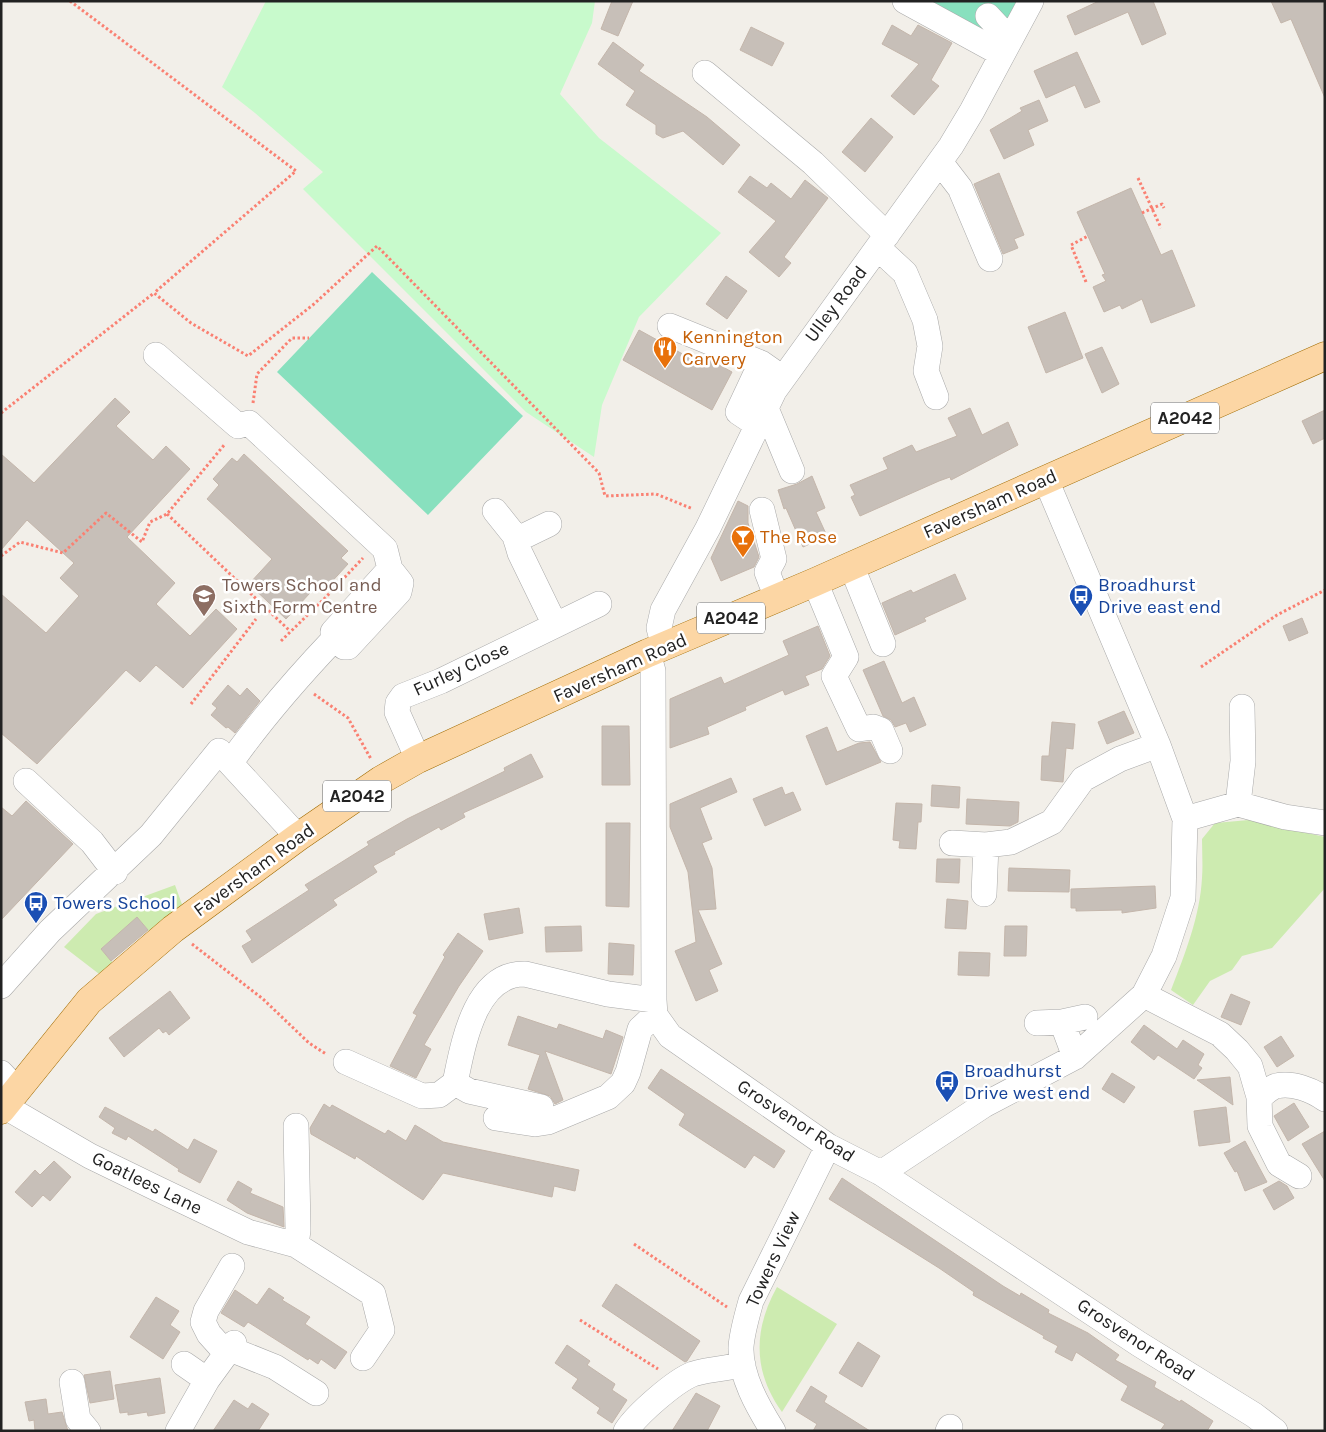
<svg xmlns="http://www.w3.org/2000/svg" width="1326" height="1432" font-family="Karla,sans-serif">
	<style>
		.grass { fill: #cdebb0; fill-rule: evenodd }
		.park { fill: #c8facc }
		.pitch { fill: #88e0be }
		.building { fill: #c7bfb8; stroke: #c4b6ab }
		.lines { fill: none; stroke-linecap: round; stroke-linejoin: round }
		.minor-casing { stroke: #a9a9a9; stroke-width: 26 }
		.major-casing { stroke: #a06b00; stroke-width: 29 }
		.path { stroke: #fa8072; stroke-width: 3; stroke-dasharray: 2.5 2.5; stroke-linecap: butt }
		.minor { stroke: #fff; stroke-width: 25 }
		.major { stroke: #fcd6a4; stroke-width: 28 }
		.labels { text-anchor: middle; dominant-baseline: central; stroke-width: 5; stroke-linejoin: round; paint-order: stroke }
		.shield { fill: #fff; stroke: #646464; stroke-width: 1 }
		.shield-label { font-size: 18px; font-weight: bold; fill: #222 }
		.street-label { font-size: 19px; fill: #222; stroke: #fff }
		.food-label { font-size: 19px; fill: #c56008; stroke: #fff; text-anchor: start }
		.education-label { font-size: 19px; fill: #785e54; stroke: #fff; text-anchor: start }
		.transit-label { font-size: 19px; fill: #164399; stroke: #fff; text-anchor: start }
	</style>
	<rect width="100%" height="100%" fill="#f2efe9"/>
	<path class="grass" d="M1249,820L1325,837V888L1272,948L1242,956L1232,970L1210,981L1193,1005L1171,990C1185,954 1200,916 1202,878C1203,865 1202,852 1202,839L1215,823Z
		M175,885L183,907L103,977L64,947L96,914ZM137,918L149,931L113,963L101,949Z
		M777,1287L837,1324L782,1412C753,1372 753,1330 777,1287Z"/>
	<path class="park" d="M266,1H595L592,23L560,94L599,138L721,233L639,317L602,405L594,457L526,412L303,189L323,172L255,113L222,87Z"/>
	<path class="pitch" d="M927,1H1022L997,43Z
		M372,272L523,416L428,515L277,372Z"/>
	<path class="building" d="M612,1H633L618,36L601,29Z
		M1099,1H1153L1166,34L1142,45L1128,12L1075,35L1067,16Z
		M1271,1H1325V98L1291,19L1281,23Z
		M892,25L911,36L918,25L952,43L931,80L939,86L914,115L891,96L919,64L882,44Z
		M751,27L784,43L772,66L740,50Z
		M613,42L644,65L639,71L707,117L740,145L723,165L683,131L663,138L656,134V125L626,105L635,91L598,64Z
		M1077,52L1100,102L1085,108L1075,85L1046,98L1034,71Z
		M1039,100L1048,121L1028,130L1034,145L1004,159L990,130L1022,111L1020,108Z
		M871,118L893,137L865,172L842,152Z
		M999,173L1024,235L1014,239L1018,248L1003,254L974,184Z
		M750,176L767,188L771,183L791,199L805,180L828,198L784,257L791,263L779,277L749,252L776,221L738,192Z
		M1131,188L1161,255L1172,250L1195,306L1151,323L1142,299L1122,309L1120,305L1104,312L1093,287L1106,281L1102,275L1105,274L1077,212Z
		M726,276L747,291L727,319L706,304Z
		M1065,312L1083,358L1046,373L1028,327Z
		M639,330L699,363L703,356L732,372L712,410L623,360Z
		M1102,347L1119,384L1102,393L1085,354Z
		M115,398L130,412L116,426L153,460L166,446L190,469L127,537L175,583L156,604L190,636L216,609L237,629L183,688L156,665L140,682L126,670L37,764L1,733V594L46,633L79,596L60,578L74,563L27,520L1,550V454L34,483Z
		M970,408L982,435L1008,422L1018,445L951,480L950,477L939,481L860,516L851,497L855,495L850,485L888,469L883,458L912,445L916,452L957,436L948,418Z
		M1325,410V438L1313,444L1302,421Z
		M244,454L348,551L341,558L348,564L327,587L321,581L286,619L249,584L272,559L207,499L219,485L213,479L232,458L237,462Z
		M812,476L825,508L816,512L827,536L803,547L786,508L784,509L778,490L797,484Z
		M738,501L748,506V523L759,557L754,567L721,581L711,558Z
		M955,574L966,599L924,618L926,621L895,635L882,603L911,590L913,593Z
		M1302,618L1308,633L1289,641L1283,626Z
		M818,626L830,656L822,669L805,676L809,685L785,695L783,690L745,707L746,710L707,727L709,734L670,748V699L721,677L724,684L789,655L783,641Z
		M884,661L902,703L914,697L926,725L910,732L906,723L895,727L891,720L883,716L863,670Z
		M228,685L240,696L247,688L260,701L235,733L228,727L226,728L211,715L217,708L212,704Z
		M1124,711L1134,733L1107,744L1098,722Z
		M1052,722L1075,724L1073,749L1066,748L1063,782L1041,780L1042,756H1049Z
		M602,726H629L630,785H602Z
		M827,727L837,752L859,743L870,742L881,762L826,785L806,736Z
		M531,754L543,777L463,813L465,817L441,830L439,827L394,852L395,854L373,866L377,872L333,900L337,905L252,963L242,946L252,940L246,931L309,890L305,885L369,845L367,842L407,819L505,771L504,768Z
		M731,778L737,792L700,808L712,839L702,843L712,868L716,909L698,910L722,964L709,970L718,991L696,1001L675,951L696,942L688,872L670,827V804Z
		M932,785L960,787L959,808L931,806Z
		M782,787L785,795L793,792L801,810L765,826L753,799Z
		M967,799L1019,802L1018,822L1010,826L966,824Z
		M26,801L73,844L1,920V807L12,816Z
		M896,803L922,804L921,822H918L916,849L899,848L900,841L893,840Z
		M606,823H630L629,907L606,906Z
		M937,859H960L959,883L936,882Z
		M1009,868L1070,870L1069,892L1008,891Z
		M1155,886L1156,908L1122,913V910L1076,911V908H1071V889Z
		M947,899L968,901L966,929L945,928Z
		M519,908L523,933L489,940L484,914Z
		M137,917L148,930L111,961L101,949Z
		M581,926L582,951L546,952L545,927Z
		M1005,926H1027L1026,956H1004Z
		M458,933L483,951L459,986L424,1045L431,1049L416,1078L390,1066L417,1015L413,1013L445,957L443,955Z
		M609,943L634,945L633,975L608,974Z
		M959,952L990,953L989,976L958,975Z
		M170,991L190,1018L169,1035L166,1031L163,1033L159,1028L124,1057L109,1038Z
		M1231,994L1250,1002L1241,1025L1221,1017Z
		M518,1016L557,1029L559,1024L603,1039L606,1030L623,1037L611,1074L545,1051L563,1100L555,1104L550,1096L528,1089L540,1055L508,1045Z
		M1144,1025L1177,1049L1183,1040L1204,1054L1198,1065L1202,1068L1194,1079L1158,1055L1154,1060L1131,1042Z
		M1281,1036L1294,1056L1277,1067L1264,1047Z
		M661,1069L785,1151L774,1168L754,1155L745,1168L679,1125L685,1114L648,1088Z
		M1112,1073L1135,1087L1124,1103L1102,1089Z
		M1230,1077L1233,1105L1197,1080Z
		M1294,1103L1309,1127L1288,1141L1274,1116Z
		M324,1104L330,1108L332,1105L385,1134L388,1130L406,1141L415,1125L443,1142L579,1170L575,1191L554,1186L552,1197L443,1173L423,1200L356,1156L355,1159L311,1134L310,1128Z
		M105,1107L153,1132L155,1129L188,1150L194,1139L217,1151L200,1183L178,1171L179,1169L128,1136L126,1140L112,1133L115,1128L99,1117Z
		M1226,1107L1230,1142L1199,1146L1194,1111Z
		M1325,1131V1181L1302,1144Z
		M1245,1141L1267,1182L1245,1191L1237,1171L1235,1172L1224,1153Z
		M54,1161L71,1177L50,1201L43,1195L32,1207L15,1192L35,1170L40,1175Z
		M842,1178L1003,1286L1020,1296L1021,1293L1049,1310L1048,1313L1088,1333L1119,1355L1115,1360L1156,1382L1154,1387L1180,1402L1181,1400L1213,1421L1207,1431H1160L1165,1424L1121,1400L1128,1386L1076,1352L1072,1361L1055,1352L1058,1346L1043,1338L1044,1336L973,1295L974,1292L939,1268L829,1199Z
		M238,1181L252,1189L250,1193L283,1207L284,1227L247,1213L227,1200Z
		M1279,1181L1287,1186L1294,1198L1274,1210L1263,1190Z
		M616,1284L700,1341L687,1361L685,1362L602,1306Z
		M269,1288L284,1298L282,1300L310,1317L305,1324L347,1352L335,1369L321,1359L318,1364L309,1358L308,1360L248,1322L244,1327L221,1313L235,1290L257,1305Z
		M156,1297L179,1311L170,1325L180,1332L163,1359L130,1337Z
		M858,1342L880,1356L862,1387L839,1373Z
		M567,1345L590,1361L587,1365L615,1384L612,1390L627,1400L612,1423L597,1413L600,1408L572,1388L578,1379L555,1363Z
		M110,1371L114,1399L90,1403L84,1375Z
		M160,1378L165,1413L148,1416L147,1412L128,1415V1412L120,1413L115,1385Z
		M811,1386L827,1396L824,1402L870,1431H813L817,1424L796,1411Z
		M696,1393L720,1406L707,1431H672Z
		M46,1399L48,1414L62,1412L68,1431H35L34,1420L29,1421L25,1402Z
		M234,1400L248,1409L252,1403L269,1414L258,1431H213Z"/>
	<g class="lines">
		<g class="minor-casing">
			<path id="minor" d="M905,1L1002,54
				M988,16L1001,30L1012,36
				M705,73L813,163L887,235
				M940,162L960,188L990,259
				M878,248L905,273L925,320L930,346L926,371L936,397
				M670,326L761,363L781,377
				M156,355L238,426L249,423L385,549L390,569
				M765,406L792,471
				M756,424L738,412L761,363
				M762,510L774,559L767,572L777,598
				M495,511L515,536L520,553L555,625
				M516,540L549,524
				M851,565L883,644
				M815,582L846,657L834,676L859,729L873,727L881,730L890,751
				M664,647L659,628L663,610L708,528L774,391L951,146L972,111L1031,1
				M648,653L653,671L654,1000L655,1015L670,1036L828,1146L881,1173L1139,1344L1254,1415L1275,1431
				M418,759L397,712L398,703L403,696L441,681L599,604
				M231,762C263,717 297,678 335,638L333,632L390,569L401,583L399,592L348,647H344L335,638
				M26,781L92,842L115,872
				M1238,804L1243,761L1242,707
				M1185,819L1238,804L1285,817L1325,823
				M952,843L986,845L1011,842L1052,822L1083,779L1120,759L1158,745
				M984,894L986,845
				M1,986L50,931L151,835L219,751L298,837
				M1144,995L1220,1034L1237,1050L1250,1066L1259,1097L1260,1126L1279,1164L1299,1176
				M1062,1022L1085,1017
				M1037,1023L1062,1022L1075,1057
				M346,1062L422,1096L439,1095L455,1083
				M1,1073L17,1090
				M455,1083C463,1046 474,973 525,974L608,994L654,1000
				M455,1083L469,1091L541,1107
				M1259,1097C1264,1094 1270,1088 1276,1086C1292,1082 1312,1090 1325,1099
				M4,1106L90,1156L160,1190L248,1232L296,1245L373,1294L382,1330L363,1358
				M496,1118L535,1124L548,1122L608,1097L623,1083L628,1072L640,1029L655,1015
				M296,1126L298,1230L296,1245
				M881,1173L984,1105L1075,1057L1144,995L1164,956L1183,898L1185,819L1158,745L1046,480
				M230,1349L275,1367L316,1393
				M227,1354L209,1334L203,1322L206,1311L232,1266
				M184,1364L207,1380
				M72,1382L78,1419L88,1431
				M178,1431L207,1380L234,1343
				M626,1431C637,1414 675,1381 693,1374C708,1369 728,1368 743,1365
				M773,1431C758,1407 740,1376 741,1347C742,1332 747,1316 751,1301L828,1146
				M948,1431L950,1427"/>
		</g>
		<g class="major-casing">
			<path id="major" d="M1,1110L89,1001L173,929L298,837L381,780L418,759L648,653L815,582L1325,356"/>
		</g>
		<path class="path" d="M70,1L296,171L154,293
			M1138,178L1161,228
			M1142,213L1162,204L1164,208
			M1086,282L1071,245L1088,236
			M253,403L257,374L292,338H309
			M1,413L154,293L191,323L248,356L314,304L377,246L599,473L605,496L656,494L693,509
			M167,514L290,631
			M1,556L20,542L63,553L106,513L142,542L150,522L167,514L225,444
			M281,641L326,597L363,558
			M1201,667L1277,615L1325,590
			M314,694L348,718L371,759
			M191,704L256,619
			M192,944L263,999L309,1043L326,1054
			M634,1244L727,1307
			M580,1320L658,1369"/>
		<use href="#minor" class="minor"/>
		<use href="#major" class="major"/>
	</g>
	<defs>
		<g id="restaurant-pin" transform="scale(1.25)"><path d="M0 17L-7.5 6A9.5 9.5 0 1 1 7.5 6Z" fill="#e8710a" stroke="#fff"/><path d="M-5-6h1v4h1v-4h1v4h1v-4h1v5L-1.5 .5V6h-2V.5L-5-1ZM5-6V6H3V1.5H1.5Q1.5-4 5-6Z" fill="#fff"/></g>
		<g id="bar-pin" transform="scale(1.25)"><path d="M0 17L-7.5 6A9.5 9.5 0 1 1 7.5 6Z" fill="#e8710a" stroke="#fff"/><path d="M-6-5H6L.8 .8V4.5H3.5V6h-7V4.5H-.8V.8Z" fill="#fff"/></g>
		<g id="school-pin" transform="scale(1.25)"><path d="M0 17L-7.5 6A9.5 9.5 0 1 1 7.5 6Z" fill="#8d6e63" stroke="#fff"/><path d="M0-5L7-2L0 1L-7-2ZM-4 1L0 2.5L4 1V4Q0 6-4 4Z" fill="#fff"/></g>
		<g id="bus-pin" transform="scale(1.25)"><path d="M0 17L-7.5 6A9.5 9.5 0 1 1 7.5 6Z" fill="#1a4fb4" stroke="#fff"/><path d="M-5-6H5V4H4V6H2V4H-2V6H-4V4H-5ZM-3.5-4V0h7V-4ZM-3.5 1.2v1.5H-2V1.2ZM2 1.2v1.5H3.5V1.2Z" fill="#fff"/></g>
	</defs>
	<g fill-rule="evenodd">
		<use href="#restaurant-pin" x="665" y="348"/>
		<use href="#bar-pin" x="743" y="537"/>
		<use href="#school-pin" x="204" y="596"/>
		<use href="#bus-pin" x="1081" y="596"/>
		<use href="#bus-pin" x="36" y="903"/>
		<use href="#bus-pin" x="947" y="1082"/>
	</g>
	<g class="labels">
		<g class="shield">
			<rect x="1151" y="402.5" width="68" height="31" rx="4"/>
			<rect x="697" y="602.5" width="68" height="31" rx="4"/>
			<rect x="323" y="780.5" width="68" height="31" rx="4"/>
		</g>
		<g class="shield-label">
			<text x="1185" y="418">A2042</text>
			<text x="731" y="618">A2042</text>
			<text x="357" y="796">A2042</text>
		</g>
		<g class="street-label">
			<text transform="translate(836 304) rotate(-53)">Ulley Road</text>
			<text transform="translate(990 504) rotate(-24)">Faversham Road</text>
			<text transform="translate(620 668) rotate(-24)">Faversham Road</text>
			<text transform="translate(461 669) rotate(-25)">Furley Close</text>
			<text transform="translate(254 870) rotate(-36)">Faversham Road</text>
			<text transform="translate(796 1121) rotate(33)">Grosvenor Road</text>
			<text transform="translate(147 1183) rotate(26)">Goatlees Lane</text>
			<text transform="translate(773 1259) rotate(-65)">Towers View</text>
			<text transform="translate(1136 1340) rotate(33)">Grosvenor Road</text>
		</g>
		<g class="food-label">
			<text x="682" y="337">Kennington<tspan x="682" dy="22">Carvery</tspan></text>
			<text x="760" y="537">The Rose</text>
		</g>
		<g class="education-label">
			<text x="222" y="585">Towers School and<tspan x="222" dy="22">Sixth Form Centre</tspan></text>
		</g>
		<g class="transit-label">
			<text x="1098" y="585">Broadhurst<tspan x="1098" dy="22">Drive east end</tspan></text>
			<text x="54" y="903">Towers School</text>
			<text x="964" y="1071">Broadhurst<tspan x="964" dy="22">Drive west end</tspan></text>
		</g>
	</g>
	<rect width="1326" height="1432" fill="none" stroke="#222222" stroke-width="5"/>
</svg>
